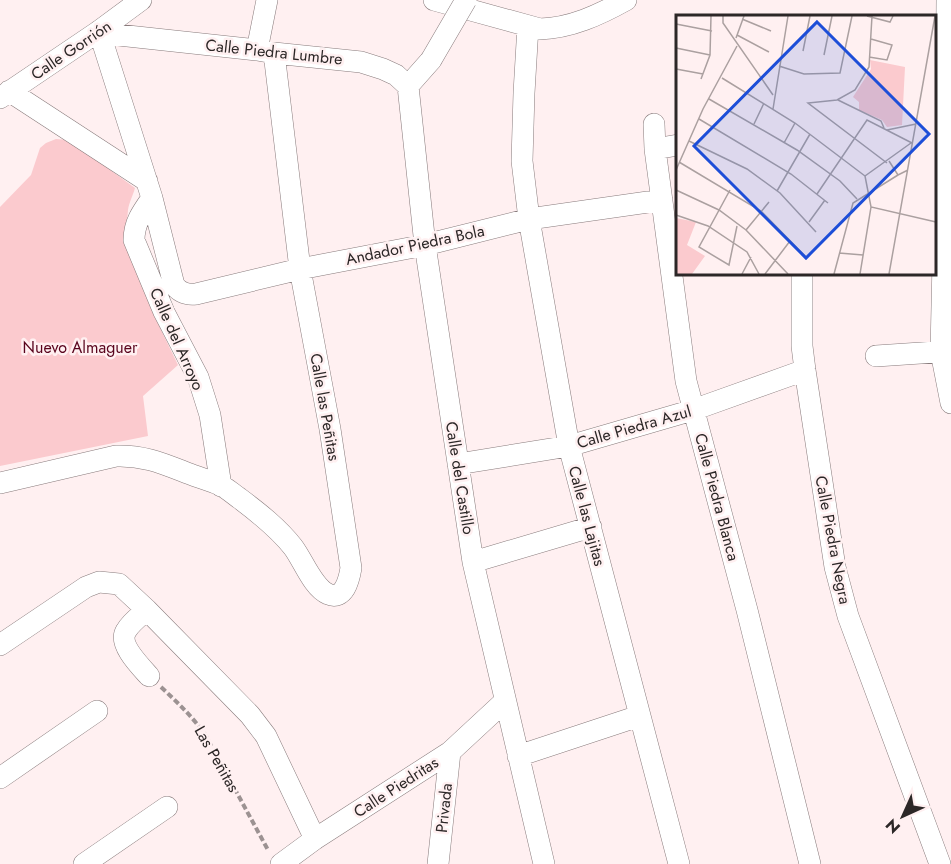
<svg xmlns="http://www.w3.org/2000/svg" width="951" height="864" font-family="Jost,sans-serif">
	<style>
		.green { fill: #fbcace }
		.lines { fill: none; stroke-linecap: round; stroke-linejoin: round }
		.minor-casing { stroke: #887b7c; stroke-width: 22 }
		.path { stroke: #9c9292; stroke-width: 4; stroke-dasharray: 6 3; stroke-linecap: butt }
		.minor { stroke: #fff; stroke-width: 21 }
		.minor-bridge-casing { stroke: #887b7c; stroke-width: 22; stroke-linecap: butt }
		.minor-bridge { stroke: #fff; stroke-width: 21 }
		.labels { text-anchor: middle; dominant-baseline: central; stroke-width: 5; stroke-linejoin: round; paint-order: stroke }
		.street-label { font-size: 16px; fill: #2c2727; stroke: #fff0f1 }
		.park-label { font-size: 16px; fill: #59041d; stroke: #fff0f1 }
		.inset-road { fill: none; stroke: #aba0a0; stroke-width: 1.5 }
		.view { fill: #1d4ed8; fill-opacity: 0.15; stroke: #1d4ed8; stroke-width: 3 }
		.inset-edge { fill: none; stroke: #2c2727; stroke-width: 3 }
	</style>
	<rect width="100%" height="100%" fill="#fff0f1"/>
	<path class="green" d="M56,139L69,140L135,188C133,195 129,203 128,210C122,258 158,322 178,365L143,396L148,436L0,466V207L31,175L40,148L46,143Z"/>
	<g class="lines">
		<g class="minor-casing">
			<path id="minor" d="M434,0L540,29C571,28 599,15 626,0
				M947,0L946,124L941,352L951,403
				M528,26L524,93L522,161L529,219L569,446L679,864
				M99,31L152,198L174,285C180,293 187,295 196,294L300,269L425,245L529,219L662,200
				M100,33L257,50L274,53L361,62L383,69L396,75L408,86L431,60
				M257,50L267,0
				M408,86L425,245L473,562L544,864
				M9,91L147,181
				M0,98L99,31L141,0
				M654,124L655,149L686,381L747,610L810,864
				M655,149L678,145
				M152,198C142,212 134,223 134,240L164,312L198,377L210,415L221,486
				M802,273V346L805,370L835,567L848,616L940,864
				M876,356L951,351
				M458,464L569,446L693,410L805,370
				M0,483L116,456C145,455 164,464 190,474C200,478 211,481 220,485C227,488 233,494 239,498C259,513 278,528 293,547C303,560 313,588 328,594C344,601 349,580 351,568L330,429L300,269L274,53
				M473,562L591,527
				M147,610C140,616 131,622 126,631C118,644 140,666 149,676
				M0,645L86,587L99,582L119,584L147,610L250,715L266,736L315,839
				M518,756L639,716
				M0,778L97,711
				M84,864L167,807
				M281,864L315,839L450,752L505,701
				M438,864L450,752"/>
		</g>
		<path class="path" d="M161,687C178,703 193,717 206,736L268,850"/>
		<use href="#minor" class="minor"/>
		<g class="minor-bridge-casing">
			<path id="minor-bridge" d="M431,60L466,0"/>
		</g>
		<use href="#minor-bridge" class="minor-bridge"/>
	</g>
	<g class="labels">
		<g class="street-label">
			<text transform="translate(71 50) rotate(-34)">Calle Gorrión</text>
			<text transform="translate(274 52) rotate(6)">Calle Piedra Lumbre</text>
			<text transform="translate(415 245) rotate(-12)">Andador Piedra Bola</text>
			<text transform="translate(177 339) rotate(66)">Calle del Arroyo</text>
			<text transform="translate(325 407) rotate(80)">Calle las Peñitas</text>
			<text transform="translate(634 427) rotate(-16)">Calle Piedra Azul</text>
			<text transform="translate(460 478) rotate(81)">Calle del Castillo</text>
			<text transform="translate(717 497) rotate(75)">Calle Piedra Blanca</text>
			<text transform="translate(587 516) rotate(75)">Calle las Lajitas</text>
			<text transform="translate(833 540) rotate(79)">Calle Piedra Negra</text>
			<text transform="translate(217 759) rotate(60)">Las Peñitas</text>
			<text transform="translate(396 787) rotate(-33)">Calle Piedritas</text>
			<text transform="translate(444 808) rotate(-84)">Privada</text>
		</g>
		<g class="park-label">
			<text x="80" y="347">Nuevo Almaguer</text>
		</g>
	</g>
	<g transform="translate(676 15)">
		<rect width="260" height="260" fill="#fff0f1"/>
		<path d="M194,45L229,52L226,110L211,112L206,105L183,95V87L177,82L195,54ZM0,203L20,207L11,230L29,241L16,259H0Z" fill="#fbcace"/>
		<path class="inset-road" d="M47,1V8L97,80M191,1L214,7L217,1M196,1L193,52L179,75L161,85L132,88L211,148M66,4L95,16M0,9L36,16M61,20L93,37M60,23L68,1M0,33L34,40M127,36L134,1M148,40L156,1M193,42L211,45L216,30L195,24M103,51L128,59L164,58L176,1M0,54L27,59M46,63L119,108L189,161M25,64L34,40L35,1M33,84L121,135L164,166L181,184M162,85L205,106L208,113M97,94L112,1M23,104L115,159L152,188M78,109L88,88M211,115L240,109M13,126L71,154L104,178L140,217M108,128L119,108M235,128L189,161L195,192L260,207M213,146L222,160L232,155M3,147L85,196L131,243M0,155L27,94L61,31M0,175L43,195L70,215L112,259M54,175L23,232L53,250L61,211M101,176L134,119M141,179L191,105L236,128M0,200L32,211L71,237L83,259M133,207L149,185M70,215L93,187M163,238L187,240M66,259L75,242M89,259L114,226M158,259L177,188L222,160M184,259L195,192M213,259L259,1"/>
		<path class="view" d="M141,7L253,119L130,243L18,131Z"/>
		<rect width="260" height="260" class="inset-edge"/>
	</g>
	<g transform="translate(903 816) rotate(225)" stroke="#fff0f1" stroke-width="4.5" paint-order="stroke">
	<path d="M0-4.5L10 22L0 15L-10 22Z" fill="#2c2727"/>
	<text y="-9" font-size="16" font-weight="bold" text-anchor="middle" fill="#2c2727">N</text>
	</g>
</svg>
